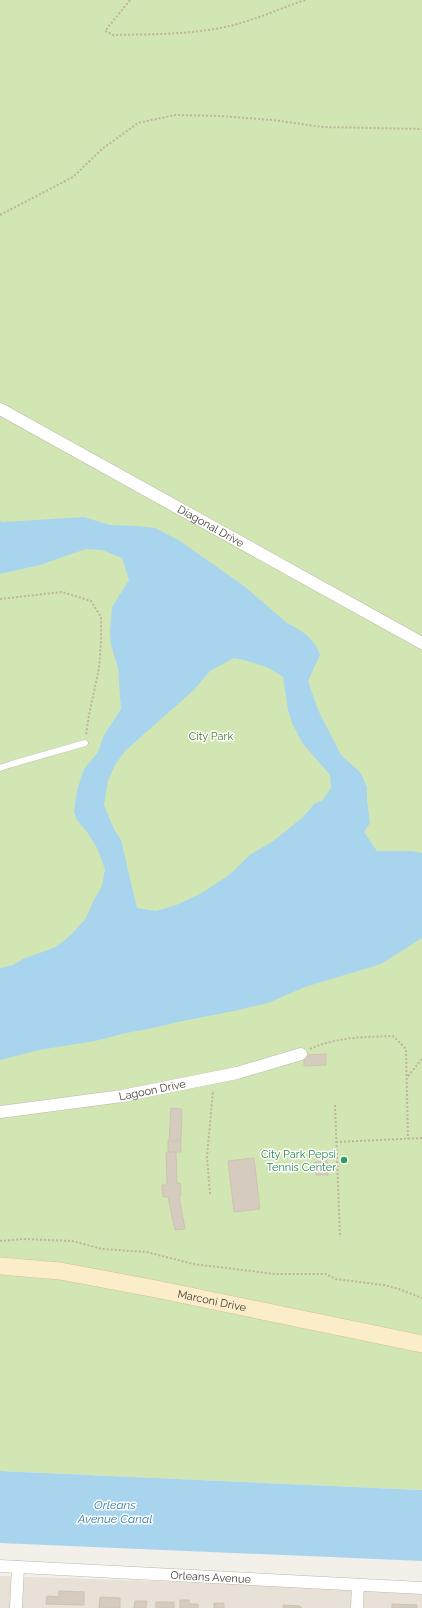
<svg xmlns="http://www.w3.org/2000/svg" width="422" height="1608" font-family="Raleway,sans-serif">
	<style>
		.residential { fill: #e7e1d7 }
		.green { fill: #d2e6b4 }
		.water { fill: #a8d5ed; fill-rule: evenodd }
		.building { fill: #d5cbbf; stroke: #cfc2b2 }
		.lines { fill: none; stroke-linecap: round; stroke-linejoin: round }
		.lane-casing { stroke: #bfb7ac; stroke-width: 7 }
		.street-casing { stroke: #bfb7ac; stroke-width: 13 }
		.secondary-casing { stroke: #d1c09a; stroke-width: 18 }
		.path { stroke: #c0b29e; stroke-width: 2; stroke-dasharray: 2 2; stroke-linecap: butt }
		.lane { stroke: #fff; stroke-width: 6 }
		.street { stroke: #fff; stroke-width: 12 }
		.secondary { stroke: #fcedca; stroke-width: 17 }
		.leisure-dot { fill: #2e9e5b; stroke: #fff; stroke-width: 1.5 }
		.labels { text-anchor: middle; dominant-baseline: central; stroke-width: 3; stroke-linejoin: round; paint-order: stroke }
		.street-label { font-size: 11px; fill: #474037; stroke: #fff }
		.park-label { font-size: 11px; fill: #4d762d; stroke: #fff }
		.leisure-label { font-size: 11px; fill: #27864d; stroke: #fff; text-anchor: end }
		.water-label { font-size: 12px; font-style: italic; fill: #337ca6; stroke: #fff }
	</style>
	<rect width="100%" height="100%" fill="#f3f0e9"/>
	<path class="residential" d="M0,1576L422,1590V1608H0Z"/>
	<path class="green" d="M0,0H422V1490L0,1471Z"/>
	<path class="water" d="M84,517L110,525L138,526L155,528L180,541L244,586L287,623C303,631 314,638 320,655L308,681L318,710L341,755L360,772L367,787V799L370,823L364,832L377,851H412L422,853V938L381,964L305,987L268,1003L234,1011L178,1022L153,1028L126,1033L95,1041L39,1050L0,1060V968L13,965L23,959L56,947L72,934L86,918L93,902L102,886L105,869L97,848L87,832L77,820L74,812L77,790L84,769L98,752L104,735L121,709L118,668L111,645L110,631L112,607L129,580L122,558L102,550L86,549L40,565L0,574V521L3,522ZM234,658C252,662 268,666 283,677L288,710L292,723L303,744L330,775L331,788L322,801L315,803L303,817L272,842L251,854L229,875L200,894L176,905L156,911L137,908L121,840L114,829L104,805L108,781L115,765L125,751L194,690L210,671Z
		M0,1471L422,1490V1561L0,1543Z"/>
	<path class="building" d="M326,1054V1065L304,1066V1055Z
		M171,1108L182,1109L181,1140H169Z
		M168,1141H181V1152H168Z
		M176,1152L177,1184L180,1183L181,1195L179,1196L185,1229L175,1230L168,1197H163L162,1185H167L166,1153Z
		M254,1158L260,1209L234,1212L228,1161Z
		M327,1161L328,1175H316L315,1162Z
		M59,1591L84,1592V1605L46,1604L47,1596L59,1597Z
		M100,1597L120,1598V1608H99Z
		M180,1600H189V1604H198V1608H180Z
		M135,1601H147L146,1608H134Z
		M156,1602H174V1608H156Z
		M214,1603H224V1608H214Z
		M392,1604L417,1605V1608H392Z
		M283,1605L300,1606V1607L302,1608H283Z"/>
	<g class="lines">
		<g class="lane-casing">
			<path id="lane" d="M0,768L12,764L85,743"/>
		</g>
		<g class="street-casing">
			<g id="street">
				<path id="s1" d="M0,409L422,643"/>
				<path id="s2" d="M0,1112L122,1096L237,1073L301,1054"/>
				<path id="s3" d="M0,1566L422,1588"/>
				<path d="M16,1608L18,1567"/>
				<path d="M357,1608L358,1585"/>
			</g>
		</g>
		<g class="secondary-casing">
			<g id="secondary">
				<path id="s4" d="M0,1266L60,1271L156,1289L422,1344"/>
			</g>
		</g>
		<path class="path" d="M130,0L105,31L113,35C156,34 203,35 244,22C265,16 284,7 305,0
			M0,215L73,177L102,149L138,123L175,115L220,116L272,120L323,127L422,129
			M0,599L62,592L91,601L101,617V642L99,668L89,715L86,736
			M310,1049C336,1037 364,1037 393,1036L406,1049L408,1139
			M408,1076L422,1059
			M335,1105L340,1237
			M336,1142L422,1138
			M210,1194L207,1157L213,1090
			M0,1241L23,1239L72,1241L102,1249L147,1252L193,1264L252,1271L274,1274H326L336,1279L384,1285L399,1289L422,1298"/>
		<use href="#lane" class="lane"/>
		<use href="#street" class="street"/>
		<use href="#secondary" class="secondary"/>
	</g>
	<circle class="leisure-dot" cx="344" cy="1160" r="4"/>
	<g class="labels">
		<g class="street-label">
			<text stroke="none"><textPath href="#s1" startOffset="241">Diagonal Drive</textPath></text>
			<text stroke="none"><textPath href="#s2" startOffset="154">Lagoon Drive</textPath></text>
			<text stroke="none"><textPath href="#s4" startOffset="215">Marconi Drive</textPath></text>
			<text stroke="none"><textPath href="#s3" startOffset="211">Orleans Avenue</textPath></text>
		</g>
		<g class="park-label">
			<text x="211" y="736">City Park</text>
		</g>
		<g class="leisure-label">
			<text x="336" y="1154">City Park Pepsi<tspan x="336" dy="13">Tennis Center</tspan></text>
		</g>
		<g class="water-label">
			<text x="115" y="1505">Orleans<tspan x="115" dy="14">Avenue Canal</tspan></text>
		</g>
	</g>
</svg>
